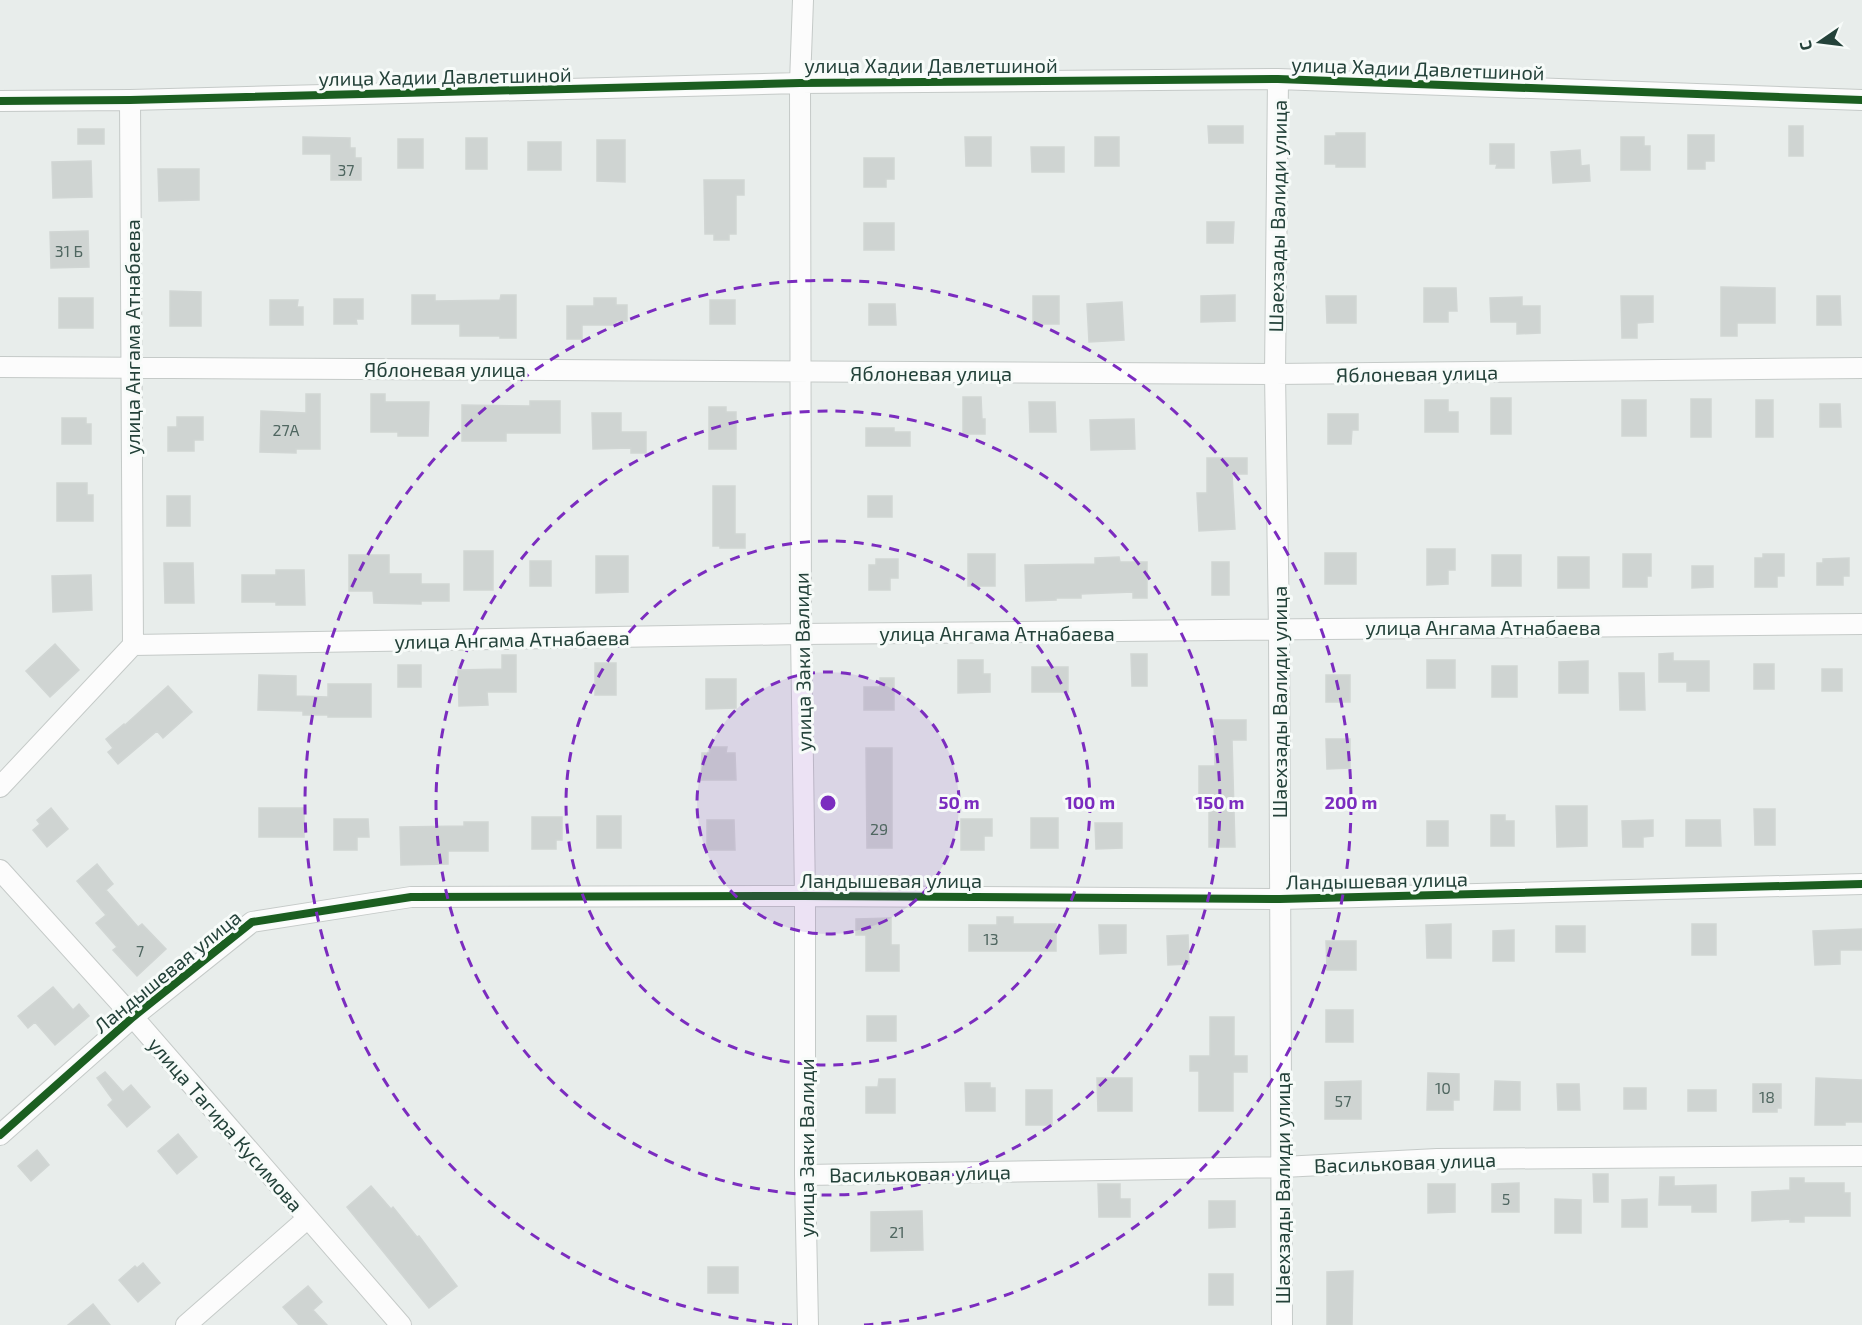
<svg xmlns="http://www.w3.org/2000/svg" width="1862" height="1325" font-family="'Exo 2',sans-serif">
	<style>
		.building { fill: #cfd4d2; stroke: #d1d6d4; stroke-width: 1.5 }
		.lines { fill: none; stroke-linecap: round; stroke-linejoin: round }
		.minor-casing { stroke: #c5cac8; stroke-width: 22 }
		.minor { stroke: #fcfcfc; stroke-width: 20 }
		.cycleway-casing { stroke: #f7fbf9; stroke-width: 11 }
		.cycleway { stroke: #1b5e20; stroke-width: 8 }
		.ring { fill: none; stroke: #7b2cbf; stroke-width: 3; stroke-dasharray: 10 8 }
		.labels { text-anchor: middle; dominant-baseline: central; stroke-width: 6; stroke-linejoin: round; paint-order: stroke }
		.number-label { font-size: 16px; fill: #506761 }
		.street-label { font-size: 20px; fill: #24423a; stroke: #f7fbf9 }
		.centre { fill: #7b2cbf; stroke: #f7fbf9; stroke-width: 3 }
		.ring-label { font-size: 18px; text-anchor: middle; font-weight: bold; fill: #7b2cbf; stroke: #f7fbf9; stroke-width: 6; stroke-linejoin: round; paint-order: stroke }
	</style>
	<rect width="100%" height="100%" fill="#e8edeb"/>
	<path class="building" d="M1208,126H1243V143H1209Z
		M1789,126H1803V156H1789Z
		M78,129H104V144H78Z
		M1336,133H1365V167H1336V164H1325V136H1336Z
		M1688,135H1714V161H1705V169H1688Z
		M303,137L350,138V148H355V158H361V180H331V154H303Z
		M965,137H991V166H966Z
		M1095,137H1119V166H1095Z
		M1621,137H1644V146H1650V170H1621Z
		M466,138H487V169H466Z
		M398,139H423V168H398Z
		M597,140H625V182L597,181Z
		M528,142H561V170H528Z
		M1490,144H1514V168H1496L1497,164H1490Z
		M1031,147H1064V172H1032Z
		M1580,150L1581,166L1589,165L1590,181L1553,183L1551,152Z
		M864,158H894V179H886V187H864Z
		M91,161L92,197L53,198L52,162Z
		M158,169H199V200L159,201Z
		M704,180H744V195H736V234H729V240H714V234H705Z
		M1207,222H1234L1233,243H1207Z
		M864,223H894V250H864Z
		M88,231L89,267L51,268L50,232Z
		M1721,287L1775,288V323H1737V336H1721Z
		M1424,288H1456L1457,311H1448V322H1424Z
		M170,291L201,292V326H170Z
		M412,295H435V301L500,300L501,295H516V338H500V336H460V324H412Z
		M1235,295V321L1201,322V296Z
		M1033,296H1059V324H1033Z
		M1326,296H1356V323H1327Z
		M1621,296H1653V322L1637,323V338H1622Z
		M1817,296H1840L1841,325H1817Z
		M1522,297V306H1540V333L1517,334V322H1491L1490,298Z
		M59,298H93V328H59Z
		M594,298H616V305H627V321H616V325H582V339H567V306H594Z
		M334,299H363V319H356L357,324H334Z
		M270,300H298L297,307H303V325H270Z
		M710,300H735V324H710Z
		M1122,302L1124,340L1089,342L1087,304Z
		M869,304H895L896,325H869Z
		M306,394H320V449H296V453L260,452L261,411L306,413Z
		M371,394H385V402H429L428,436H398V432H371Z
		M963,397H981L982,419H985V434H963Z
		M1491,398H1511V434H1491Z
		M1691,399H1711V437H1691Z
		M1425,400H1448V412H1458V432H1425Z
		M1622,400H1646V436H1622Z
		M1756,400H1773V437H1756Z
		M530,401H560V433H506V441H462V405L530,406Z
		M1029,402H1055L1056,432H1030Z
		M1820,404H1840L1841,427H1820Z
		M709,407H726V412H736V449H709Z
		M592,413H621V432H646V453H631V448L593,449Z
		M1328,414H1358V430H1352L1351,444H1328Z
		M177,417H203V440H194V451H168V427H177Z
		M62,418H86V424H91V444H62Z
		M1134,419L1135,449L1091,450L1090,420Z
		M866,428H894V432H910V446H866Z
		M1207,458H1247V474H1232L1235,529L1199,531L1197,493H1207Z
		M57,483H87V495H93V521H57Z
		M713,486H735V534H745V548H720V546H713Z
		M167,496H190V526H167Z
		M868,496H892V517H868Z
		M1427,549H1455V570H1448V584L1427,585Z
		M464,551H493V590H464Z
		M1325,553H1356V584H1325Z
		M968,554H995V586H968Z
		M1623,554H1651V576H1647V587H1623Z
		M1763,554H1784V576H1777V587H1755V558H1763Z
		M349,555H389V574H421V584H449V601H421V604L374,603L373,591H349Z
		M1492,555H1521V586H1492Z
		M596,556H628V592L596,593Z
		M1119,557L1120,562H1147V598H1133V592L1081,594V598H1056V600L1026,601L1025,565L1095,564V558Z
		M1558,557H1589V588H1558Z
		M1849,558V576H1843V585H1817V563H1823V559Z
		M876,559H898V578H890V590H869V565H876Z
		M530,561H551V586H530Z
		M1212,562H1229V595H1212Z
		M164,563H193L194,603H165Z
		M1692,566H1713V587L1692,588Z
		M276,570H304L305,605H276V602H242V575H276Z
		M91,575L92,610L53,612L52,576Z
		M55,644L79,670L50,697L26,671Z
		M1673,653V661H1709V691H1687V682H1659V654Z
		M1131,654H1147V686H1132Z
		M502,655H516V692H487L488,705L459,706L458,670L502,669Z
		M958,660H983V674H990V692L958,693Z
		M1427,660H1455V688H1427Z
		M1588,661V693H1559V662Z
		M595,663H616V695H595Z
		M1754,664H1774V689H1754Z
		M398,665H421V687H398Z
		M1492,666H1517V697H1492Z
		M1032,667H1068V692H1032Z
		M1822,669H1842V691H1822Z
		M1619,673H1644L1645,710H1620Z
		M259,675L296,676V696L328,697V684H371V717H328V715H303V711L258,710Z
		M1326,675H1350V702H1326Z
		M880,678H894V710H864V687H880Z
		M706,679H736V708L706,709Z
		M168,686L192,712L163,738L157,731L118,764L108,752L113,748L106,739L124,724L125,725Z
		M1214,720H1246V740H1232L1235,847H1209V796H1199V766H1215Z
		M1326,739H1350V768L1327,769Z
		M710,747H727L726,753H735L736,780H701L702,753H710Z
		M866,748H892V848H867Z
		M1556,806H1587V846L1557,847Z
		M51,808L68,829L47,847L33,830L40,824L37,820Z
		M259,808H304V837H259Z
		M1754,809H1775V845H1755Z
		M1491,815H1505V821H1514V846H1491Z
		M597,816H621V848H597Z
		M532,817H562V840H556V849H532Z
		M1031,818H1058V848H1031Z
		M334,819H368L369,837H357V850H334Z
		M961,819H992V836H984V850H961Z
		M707,820H734L735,850H707Z
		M1653,820V836L1643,837V847H1623L1622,821Z
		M1686,820H1720L1721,846H1686Z
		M1427,821H1448V846H1427Z
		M464,822H488V851H448V864L401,865L400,827L464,826Z
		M1095,823H1122V848L1096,849Z
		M97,864L113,884L106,890L138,927L142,924L166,949L137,976L113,950L117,947L96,923L106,915L77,881Z
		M997,917H1013V924H1056V951H969V925H997Z
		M891,918V945H899V971H866V935H856V919Z
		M1451,924V958H1427L1426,925Z
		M1692,924H1716V955H1692Z
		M1099,925H1126V953L1100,954Z
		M1556,926H1585V952H1556Z
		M1862,929V950H1840V964L1815,965L1813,931Z
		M1514,930V961H1493V931Z
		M1188,935L1189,964L1168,965L1167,936Z
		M1326,941H1356V970H1327Z
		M53,987L73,1010L79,1004L89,1016L55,1045L35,1022L28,1028L18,1016Z
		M1326,1010H1353V1042H1326Z
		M867,1016H896V1041H867Z
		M1210,1017H1234V1056H1247V1072H1233V1111H1199V1071H1190V1056H1210Z
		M105,1072L123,1092L131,1085L150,1107L127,1127L108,1105L113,1100L97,1078Z
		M1428,1073L1459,1074V1100H1453V1110H1427Z
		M1097,1078H1132V1111H1098Z
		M1816,1078L1862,1080V1122H1845V1125H1815Z
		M879,1079H895V1113H866V1087H878Z
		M1361,1081V1119H1325V1082Z
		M1495,1081L1520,1082V1110H1494Z
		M965,1083H990V1088H995V1111H966Z
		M1557,1084H1579L1580,1110H1558Z
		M1753,1084H1781V1108H1777V1112H1753Z
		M1624,1088H1646V1109H1624Z
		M1026,1090H1052V1125H1026Z
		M1688,1090H1716V1111H1688Z
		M178,1134L197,1157L177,1174L158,1151Z
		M37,1150L49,1165L31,1181L18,1166Z
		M1593,1174H1608V1202H1594Z
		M1660,1177H1674V1186L1716,1185V1212H1692V1205H1659Z
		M1790,1178H1804V1183H1844V1193H1850V1216H1804V1222H1790V1219L1752,1221V1192L1790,1190Z
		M1519,1183V1212H1492V1184Z
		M1098,1184H1120V1199H1130V1217H1099Z
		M1428,1184H1455V1212L1428,1213Z
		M371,1186L391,1209L393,1207L417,1237L419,1236L457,1286L429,1308L347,1207Z
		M1555,1199L1581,1200V1233H1555Z
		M1647,1199V1227H1622V1200Z
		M1209,1201H1235V1227L1209,1228Z
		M922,1211L923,1250L871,1251V1212Z
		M143,1263L160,1283L138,1302L119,1280L135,1266L137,1268Z
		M708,1267H738V1293H708Z
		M1353,1271L1352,1325H1327V1272Z
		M1209,1274H1233V1305H1209Z
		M308,1286L322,1302L313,1310L327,1325H299L283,1307Z
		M93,1304L110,1325H68Z"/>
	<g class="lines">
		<g class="minor-casing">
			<path id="minor" d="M803,0L800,83L801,634L805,896V1175L808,1325
				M1278,79L1275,374L1279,629L1282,1325
				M0,101L130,100L800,83L1278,79L1862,100
				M0,367L1275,374L1862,368
				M133,645L801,634L1862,624
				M0,787L133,645L130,100
				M0,870L133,1017L401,1325
				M0,1135L133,1017L252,922L411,897L805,896L1280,899L1862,884
				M805,1175L1283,1167L1437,1159L1862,1156
				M186,1325L308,1218"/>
		</g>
		<use href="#minor" class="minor"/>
		<g class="cycleway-casing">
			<path id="cycleway" d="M0,101L130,100L800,83L1278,79L1862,100
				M0,1135L133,1017L252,922L411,897L805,896L1280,899L1862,884"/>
		</g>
		<use href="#cycleway" class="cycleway"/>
	</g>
	<circle cx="828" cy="803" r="131" fill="#7b2cbf" fill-opacity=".12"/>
	<g class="ring">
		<circle cx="828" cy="803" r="131"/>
		<circle cx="828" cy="803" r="262"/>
		<circle cx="828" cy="803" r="392"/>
		<path d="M792 1325A523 523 0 1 1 864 1325"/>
	</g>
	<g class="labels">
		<g class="number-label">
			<text x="346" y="169">37</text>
			<text x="69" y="250">31 Б</text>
			<text x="286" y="429">27А</text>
			<text x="879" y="828">29</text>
			<text x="991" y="938">13</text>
			<text x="140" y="950">7</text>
			<text x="1443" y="1087">10</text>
			<text x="1767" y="1096">18</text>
			<text x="1343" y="1100">57</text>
			<text x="1506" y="1198">5</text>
			<text x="897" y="1231">21</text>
		</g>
		<g class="street-label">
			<text x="931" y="65">улица Хадии Давлетшиной</text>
			<text transform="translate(1418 68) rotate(2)">улица Хадии Давлетшиной</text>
			<text transform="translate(445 76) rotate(-1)">улица Хадии Давлетшиной</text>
			<text transform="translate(1277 216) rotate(-89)">Шаехзады Валиди улица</text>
			<text transform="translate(132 337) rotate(-90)">улица Ангама Атнабаева</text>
			<text x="445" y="369">Яблоневая улица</text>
			<text x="931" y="373">Яблоневая улица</text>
			<text transform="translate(1417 373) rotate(-1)">Яблоневая улица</text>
			<text x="1483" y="627">улица Ангама Атнабаева</text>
			<text x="997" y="633">улица Ангама Атнабаева</text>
			<text transform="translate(512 639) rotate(-1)">улица Ангама Атнабаева</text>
			<text transform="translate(802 662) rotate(-91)">улица Заки Валиди</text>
			<text transform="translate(1279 702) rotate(-90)">Шаехзады Валиди улица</text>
			<text x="891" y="880">Ландышевая улица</text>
			<text transform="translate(1377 880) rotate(-1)">Ландышевая улица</text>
			<text transform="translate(167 971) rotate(-39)">Ландышевая улица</text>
			<text transform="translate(226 1124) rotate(49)">улица Тагира Кусимова</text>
			<text transform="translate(806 1148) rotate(-90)">улица Заки Валиди</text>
			<text transform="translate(1405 1162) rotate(-2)">Васильковая улица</text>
			<text transform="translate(920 1173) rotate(-1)">Васильковая улица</text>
			<text transform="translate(1282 1188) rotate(-90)">Шаехзады Валиди улица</text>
		</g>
	</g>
	<circle cx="828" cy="803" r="9" class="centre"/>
	<g class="ring-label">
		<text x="959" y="809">50 m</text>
		<text x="1090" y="809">100 m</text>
		<text x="1220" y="809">150 m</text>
		<text x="1351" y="809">200 m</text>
	</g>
	<g transform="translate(1820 42) rotate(256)" stroke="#f7fbf9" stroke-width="4.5" paint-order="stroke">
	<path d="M0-4.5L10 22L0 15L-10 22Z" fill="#24423a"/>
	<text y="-9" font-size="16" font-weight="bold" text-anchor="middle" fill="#24423a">С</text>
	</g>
</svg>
